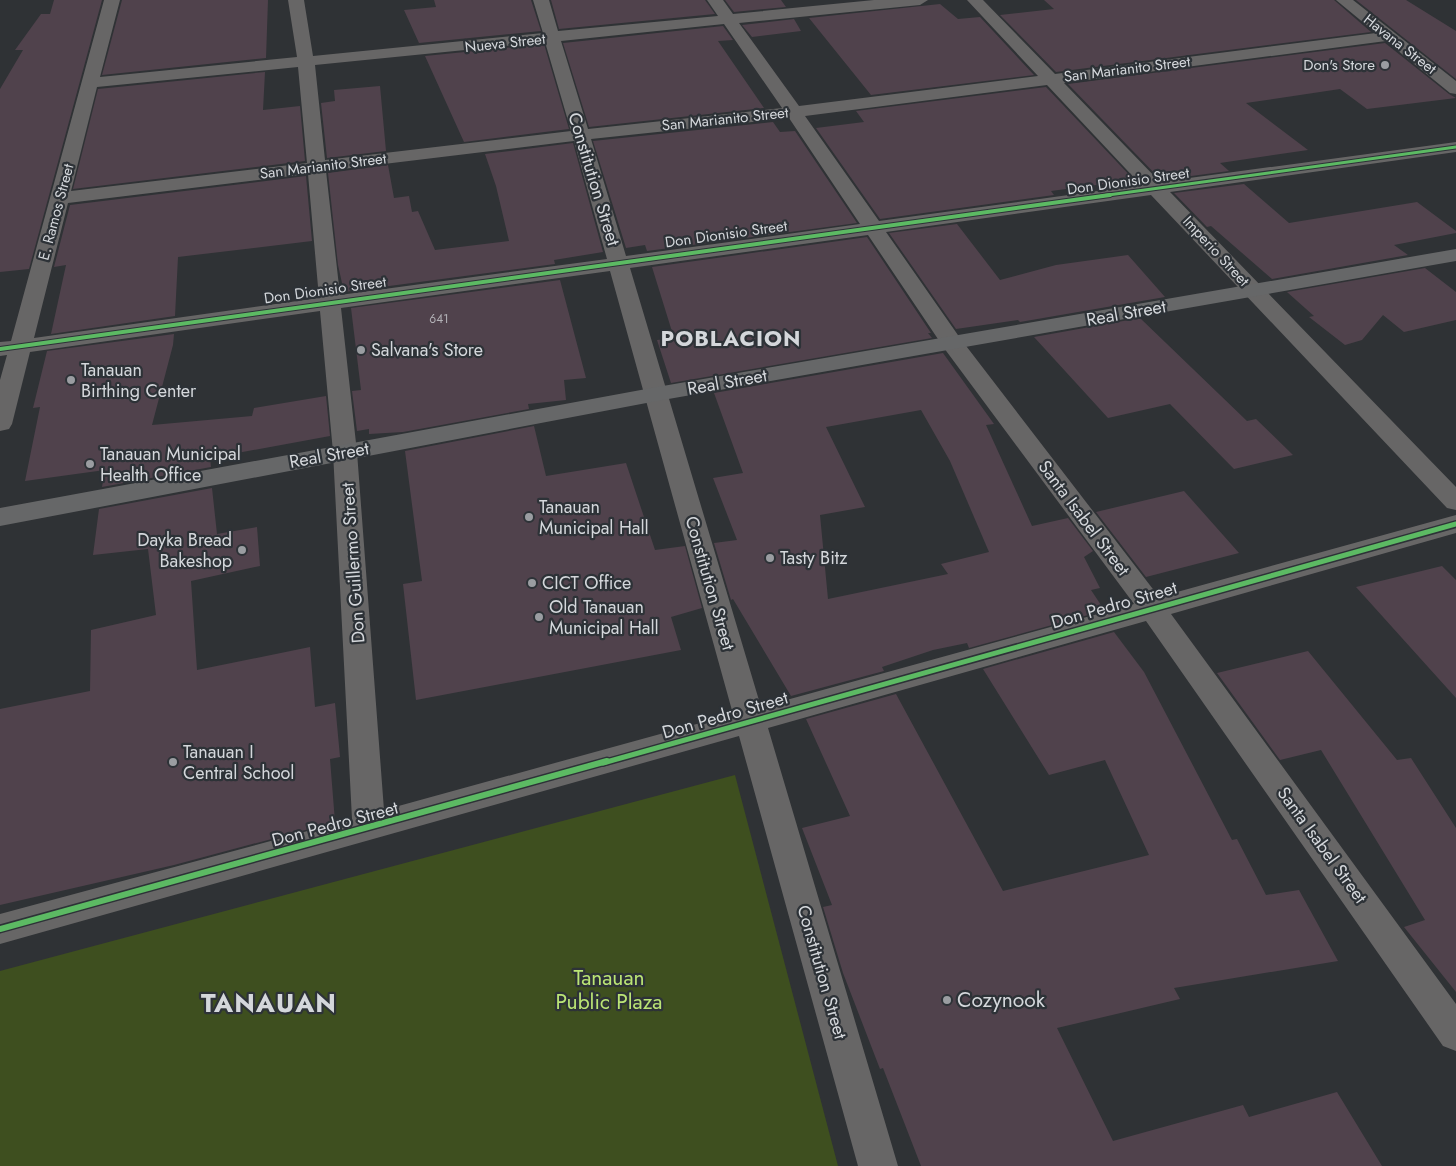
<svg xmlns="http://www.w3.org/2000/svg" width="1456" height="1166" font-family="Jost,sans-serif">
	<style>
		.green { fill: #3e4f1f }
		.building { fill: #50424c; fill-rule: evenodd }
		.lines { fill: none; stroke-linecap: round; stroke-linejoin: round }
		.minor { fill: #676666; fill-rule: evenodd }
		.major { fill: #666768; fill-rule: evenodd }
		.cycleway-far3-casing { stroke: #2d3237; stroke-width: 5 }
		.cycleway-far2-casing { stroke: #2d3237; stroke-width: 6 }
		.cycleway-far1-casing { stroke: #2d3237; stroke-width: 8 }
		.cycleway-casing { stroke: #2d3237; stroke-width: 9 }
		.cycleway-far3 { stroke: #5cba63; stroke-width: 3 }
		.cycleway-far2 { stroke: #5cba63; stroke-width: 4 }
		.cycleway-far1 { stroke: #5cba63; stroke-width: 5 }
		.cycleway { stroke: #5cba63; stroke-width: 6 }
		.poi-dot { fill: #9a9da1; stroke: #2d3237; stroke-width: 2 }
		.labels { text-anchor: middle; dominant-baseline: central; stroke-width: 4.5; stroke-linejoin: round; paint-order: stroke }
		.far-number-label { font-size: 12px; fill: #b3b2b7 }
		.far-street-label { font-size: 15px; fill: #d4d7db; stroke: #2d3237 }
		.far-poi-label { font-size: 15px; fill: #d4d7db; stroke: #2d3237; text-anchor: end }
		.street-label { font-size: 18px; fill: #d4d7db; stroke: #2d3237 }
		.poi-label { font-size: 18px; fill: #d4d7db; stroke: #2d3237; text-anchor: start }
		.near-park-label { font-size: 21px; fill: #bbe575; stroke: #2d3237 }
		.near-poi-label { font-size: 21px; fill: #d4d7db; stroke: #2d3237; text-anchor: start }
		.district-label { font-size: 22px; font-weight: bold; letter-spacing: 1px; fill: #d4d7db; stroke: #2d3237 }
		.near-district-label { font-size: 26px; font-weight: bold; letter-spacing: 1px; fill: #d4d7db; stroke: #2d3237 }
	</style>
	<rect width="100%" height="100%" fill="#2f3235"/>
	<path class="green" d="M735,775L838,1166H0V971Z"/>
	<path class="building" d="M54,0H102L29,269L0,272V89L23,50H15L41,14H50Z
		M122,0H268L266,58L102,75Z
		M434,0H531L541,31L419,43L404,10L436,7Z
		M551,0H705L715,14L559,29Z
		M725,0H781L786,7L734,12Z
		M1044,0H1334L1371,32L1056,72L1000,15L1054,9Z
		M1356,0H1406L1456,31V79Z
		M940,4L958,19L980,17L1034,75L871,95L809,18Z
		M794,19L801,31L752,37L742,25Z
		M723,26L733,40L718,41L764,108L589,127L563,43Z
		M1385,43L1449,94L1456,98L1367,109L1340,89L1246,103L1308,150L1220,163L1229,171L1161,180L1068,84Z
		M544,44L569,129L464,142L425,56Z
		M265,72L263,110L300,106L305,161L73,189L98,89Z
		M380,86L386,151L327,158L321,103L335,101L334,90Z
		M1046,87L1134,180L1051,191L1054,195L880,219L816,128L864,122L856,111Z
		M773,122L780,132L795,131L857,223L647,251L645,245L626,248L593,141Z
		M573,143L603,252L554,260L555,264L344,292L338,265L328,173L388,165L394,198L409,196L412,212L418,211L435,250L509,241L496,186L485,154Z
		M306,176L312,241L178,257L175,316L51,334L66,265L54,267L70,205Z
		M1244,184L1289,223L1417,202L1456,231V233L1394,245L1408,255L1272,279L1211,226L1207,227L1174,193Z
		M957,224L1000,280L1056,265L1128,255L1165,297L1020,322L1018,320L956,329L889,233Z
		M867,237L931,333H928L932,338L671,383L657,340L674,338L652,267Z
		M1425,268L1456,292V320L1404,332L1383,315L1362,340L1345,345L1309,317L1314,316L1287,292Z
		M560,280L586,378L564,380L566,400L528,404L529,409L403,432L369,434V429L357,431L352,391L361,390L351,308Z
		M1140,318L1247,421L1256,419L1293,455L1234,469L1170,404L1108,418L1034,337Z
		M174,334L173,345L152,425L252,416L254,408L326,396L330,436L210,458L211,467L102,487L105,470L25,481L40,407L33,408L47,351Z
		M943,353L994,424L986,425L1032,526L1068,518L1093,551L1084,557L1100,588L1091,590L1101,605L1095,606L1099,612L969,648L967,643L933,650L882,667L884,671L791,696L733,599L731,600L714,543L737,540L713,478L743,473L714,393ZM921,410L950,461L989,552L941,564L948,574L828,599L820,515L865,507L826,427Z
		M534,426L546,476L626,463L655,550L685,546L702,608L671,617L681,650L416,700L403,584L422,581L405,451Z
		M212,488L217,534L257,527L260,566L191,581L197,670L310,647L315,707L335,703L340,757L330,759L335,822L174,865L0,905V709L90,691L91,630L156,615L148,549L93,555L99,509Z
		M1184,491L1239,553L1146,577L1096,512Z
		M1442,566L1456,580V698L1356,587Z
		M1114,632L1144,672L1232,840L1237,839L1266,895L1299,890L1338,961L1174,988L1180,999L1057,1028L1113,1141L1243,1105L1249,1117L1337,1092L1382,1166H921L883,1068L880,1069L843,973L823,907L832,905L802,828L850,816L806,719L896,694L1003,891L1149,855L1105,760L1049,775L983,669Z
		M1308,651L1397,760L1411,758L1456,828V992L1404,927L1425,920L1321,750L1280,760L1217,673Z"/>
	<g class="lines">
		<path class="minor" d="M104,0H120L100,77L297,57L288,0H304L313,56L543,33L533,0H549L558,31L718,16L707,0H723L733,14L874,0H928L920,5L739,23L799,106L1038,76L967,0H983L1055,74L1376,33L1336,0H1353L1456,81V94L1450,93L1386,41L1064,83L1160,182L1456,142V152L1170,192L1456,487V510L1447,508L1151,195L886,232L960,338L1159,597L1456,515V533L1171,614L1456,1004V1051L1443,1046L1146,621L768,728L898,1166H858L739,736L0,944V914L352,819L333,452L320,311L30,352L12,424L9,429L0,431V380L7,355L0,356V342L11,341ZM724,24L782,108L588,129L561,41ZM545,42L571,131L325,160L315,65ZM298,67L307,163L71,191L97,87ZM1047,85L1141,185L879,221L805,116ZM789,118L860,224L626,256L591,139ZM574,141L607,259L340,295L326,171ZM308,174L319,298L34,338L68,203ZM868,235L944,348L1134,604L761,707L630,268ZM610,271L733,714L384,810L357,452L341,308Z"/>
		<path class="major" d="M1456,249V261L657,401L0,526V508L657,387Z"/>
		<g class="cycleway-far3-casing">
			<path id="cycleway-far3" d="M1101,196L1456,147"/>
		</g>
		<g class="cycleway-far2-casing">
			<path id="cycleway-far2" d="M0,349L1110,195"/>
		</g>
		<g class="cycleway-far1-casing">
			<path id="cycleway-far1" d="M603,763L1456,524"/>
		</g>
		<g class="cycleway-casing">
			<path id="cycleway" d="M0,929L607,761"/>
		</g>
		<use href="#cycleway-far3" class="cycleway-far3"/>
		<use href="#cycleway-far2" class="cycleway-far2"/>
		<use href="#cycleway-far1" class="cycleway-far1"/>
		<use href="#cycleway" class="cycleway"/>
	</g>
	<g class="poi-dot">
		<circle cx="1385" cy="65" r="5"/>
		<circle cx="361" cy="350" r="5"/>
		<circle cx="71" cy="380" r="5"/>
		<circle cx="90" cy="464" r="5"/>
		<circle cx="529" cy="517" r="5"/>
		<circle cx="242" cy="550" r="5"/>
		<circle cx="770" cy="558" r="5"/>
		<circle cx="532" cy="583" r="5"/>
		<circle cx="539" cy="617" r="5"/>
		<circle cx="173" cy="762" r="5"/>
		<circle cx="947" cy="1000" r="5"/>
	</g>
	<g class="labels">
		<g class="far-number-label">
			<text x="439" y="319">641</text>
		</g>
		<g class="far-street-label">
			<text transform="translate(505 43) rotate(-6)">Nueva Street</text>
			<text transform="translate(1400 44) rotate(38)">Havana Street</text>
			<text transform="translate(1127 69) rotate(-7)">San Marianito Street</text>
			<text transform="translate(725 119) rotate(-6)">San Marianito Street</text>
			<text transform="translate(323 166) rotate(-7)">San Marianito Street</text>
			<text transform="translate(1128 181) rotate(-8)">Don Dionisio Street</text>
			<text transform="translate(56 212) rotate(-75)">E. Ramos Street</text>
			<text transform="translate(726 234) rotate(-8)">Don Dionisio Street</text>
			<text transform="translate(1216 251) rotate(47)">Imperio Street</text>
			<text transform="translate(325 290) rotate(-8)">Don Dionisio Street</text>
		</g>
		<g class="far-poi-label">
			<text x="1375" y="65">Don's Store</text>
		</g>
		<g class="street-label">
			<text transform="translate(594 179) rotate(73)">Constitution Street</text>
			<text transform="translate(1126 313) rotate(-10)">Real Street</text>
			<text transform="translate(727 382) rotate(-10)">Real Street</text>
			<text transform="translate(329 455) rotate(-10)">Real Street</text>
			<text transform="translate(1084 518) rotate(53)">Santa Isabel Street</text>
			<text transform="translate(353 563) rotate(-94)">Don Guillermo Street</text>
			<text transform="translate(710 583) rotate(74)">Constitution Street</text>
			<text transform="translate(1114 605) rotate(-16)">Don Pedro Street</text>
			<text transform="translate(725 715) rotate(-16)">Don Pedro Street</text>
			<text transform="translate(335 824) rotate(-15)">Don Pedro Street</text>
			<text transform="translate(1322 845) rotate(54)">Santa Isabel Street</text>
			<text transform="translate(822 972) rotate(74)">Constitution Street</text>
		</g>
		<g class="poi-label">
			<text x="371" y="350">Salvana's Store</text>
			<text x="81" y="370">Tanauan<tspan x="81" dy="21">Birthing Center</tspan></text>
			<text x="100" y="454">Tanauan Municipal<tspan x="100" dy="21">Health Office</tspan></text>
			<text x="539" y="507">Tanauan<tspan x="539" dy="21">Municipal Hall</tspan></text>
			<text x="232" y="540" text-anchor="end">Dayka Bread<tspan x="232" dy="21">Bakeshop</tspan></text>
			<text x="780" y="558">Tasty Bitz</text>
			<text x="542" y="583">CICT Office</text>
			<text x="549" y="607">Old Tanauan<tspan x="549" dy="21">Municipal Hall</tspan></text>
			<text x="183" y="752">Tanauan I<tspan x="183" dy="21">Central School</tspan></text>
		</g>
		<g class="near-park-label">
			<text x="609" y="978">Tanauan<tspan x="609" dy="24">Public Plaza</tspan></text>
		</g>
		<g class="near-poi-label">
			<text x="957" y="1000">Cozynook</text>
		</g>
		<g class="district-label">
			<text x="731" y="338">POBLACION</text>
		</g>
		<g class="near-district-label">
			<text x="269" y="1003">TANAUAN</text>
		</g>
	</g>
</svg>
